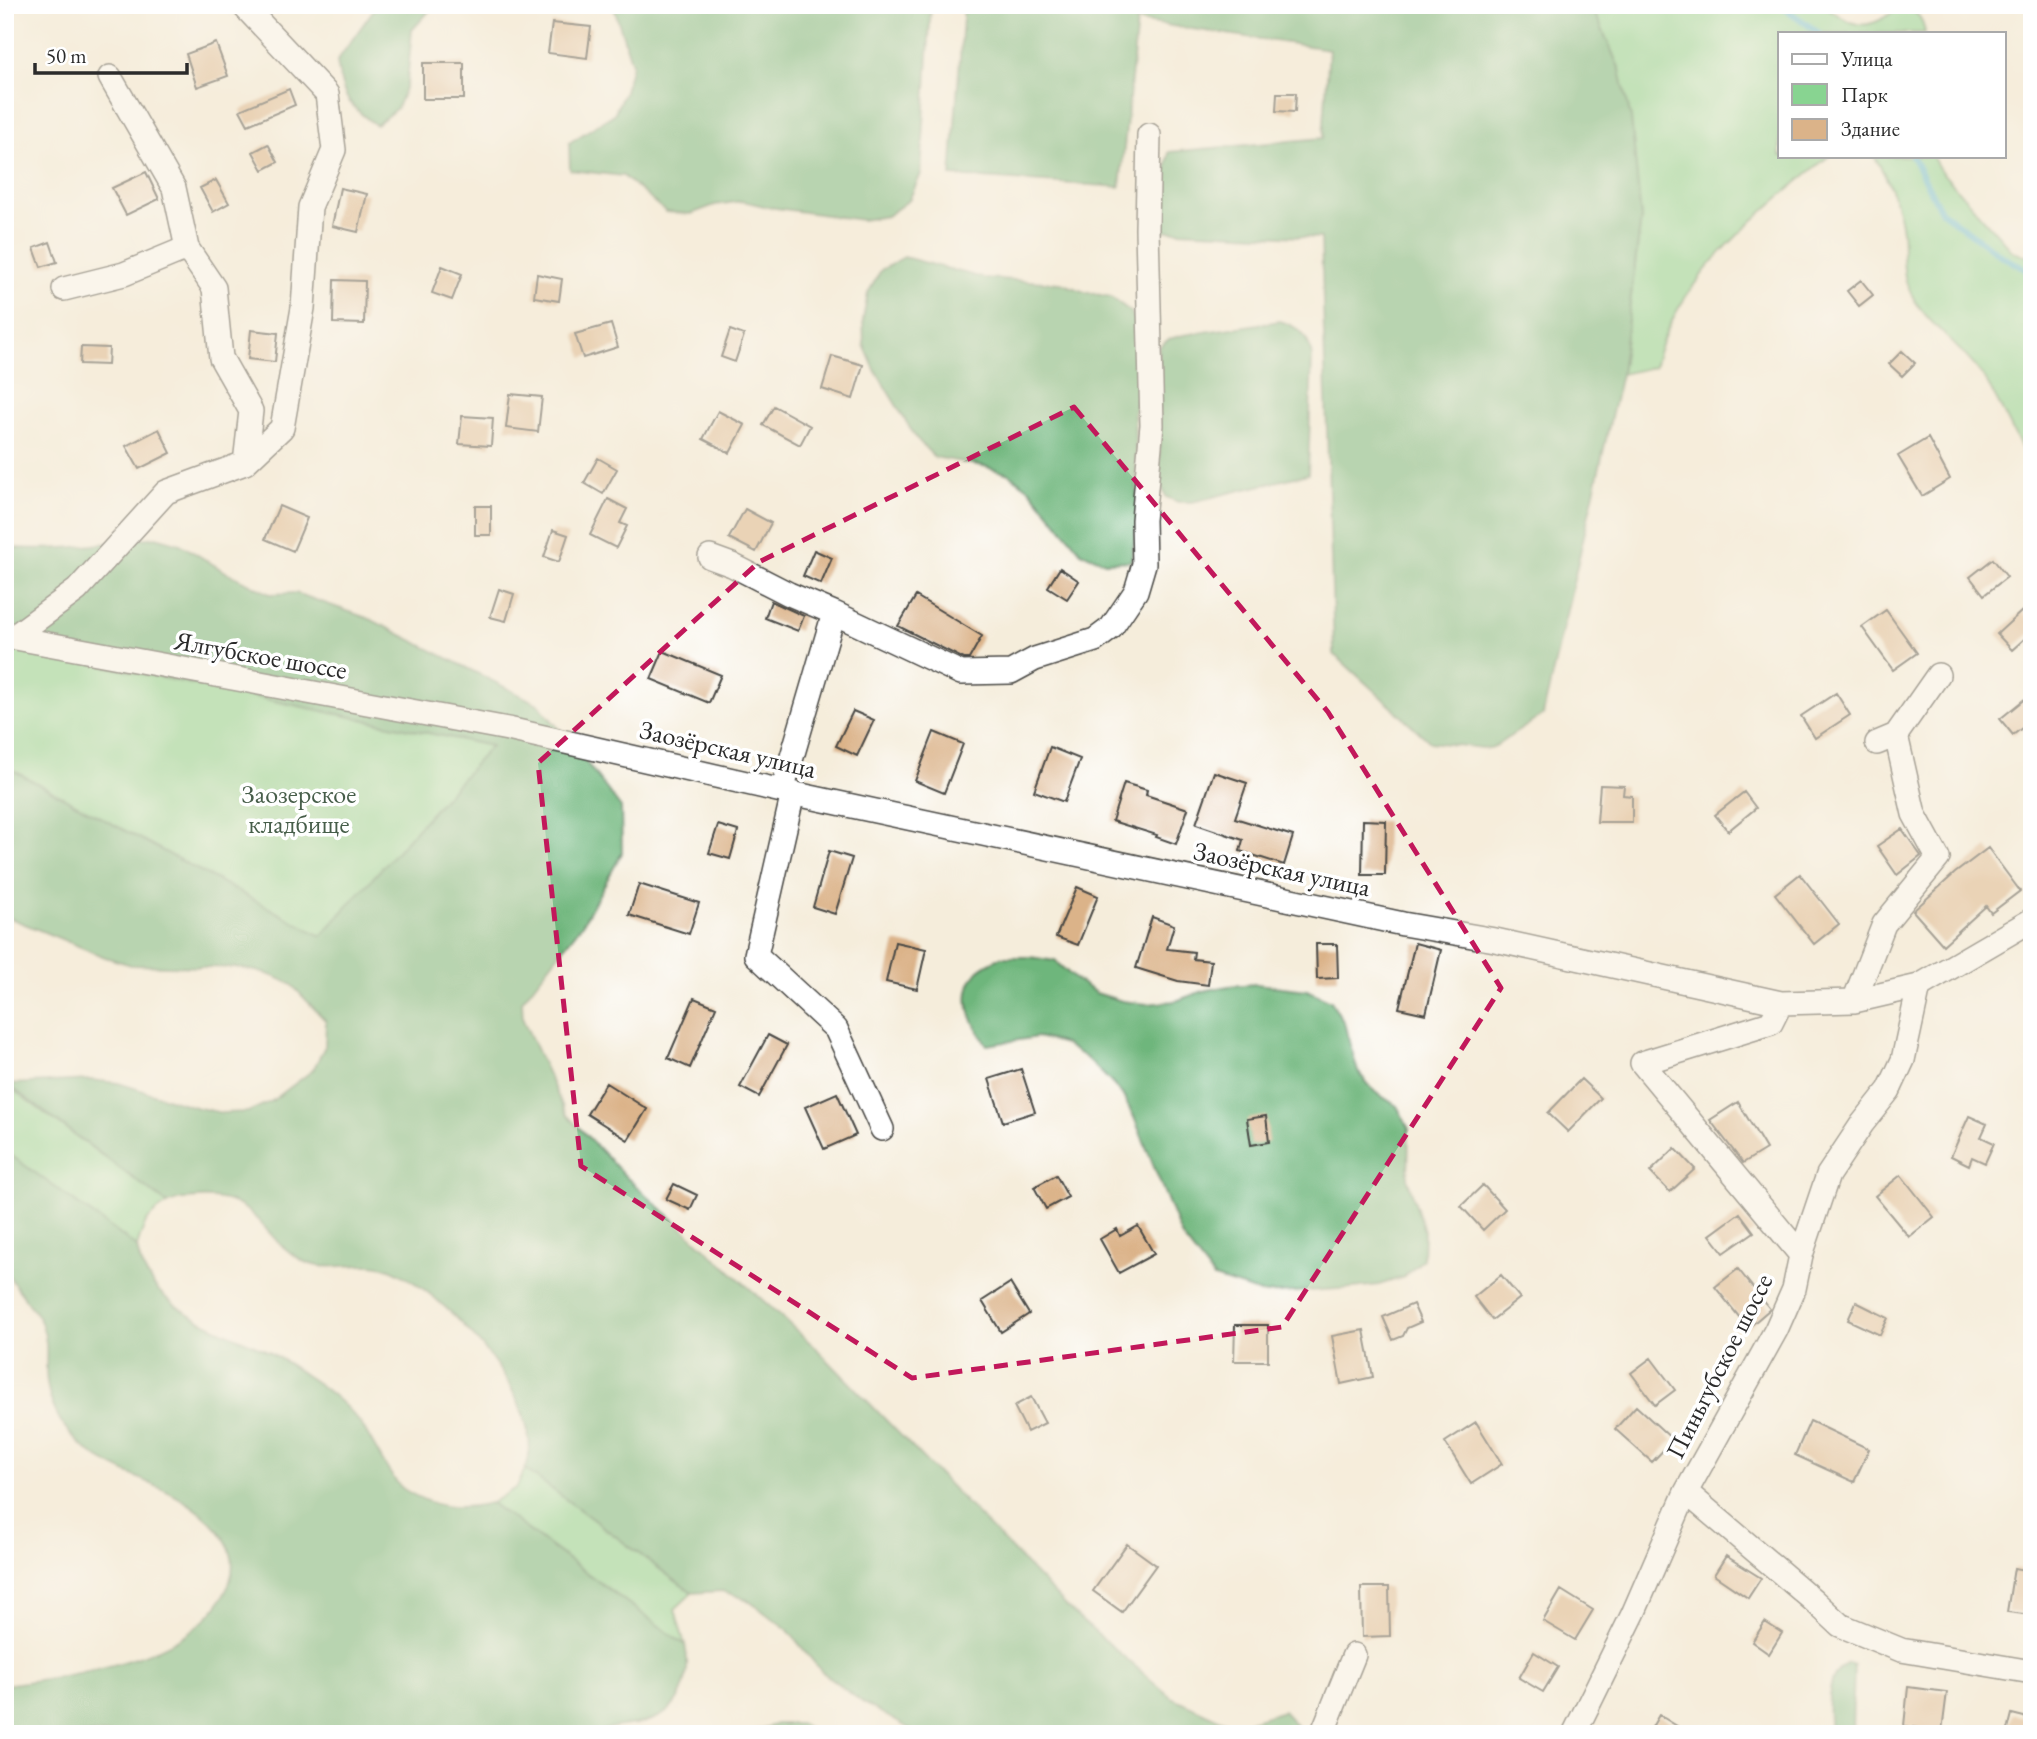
<svg xmlns="http://www.w3.org/2000/svg" width="2037" height="1739" font-family="'EB Garamond',serif">
	<style>
		.green { fill: #88d491; stroke: #5a805e; stroke-width: 2 }
		.forest { fill: #6eb67b; stroke: #4c7053; stroke-width: 2 }
		.lines { fill: none; stroke-linecap: round; stroke-linejoin: round }
		.stream { stroke: #51b5d0; stroke-width: 6 }
		.building { fill: #dbb389 }
		.minor-casing { stroke: #494845; stroke-width: 26 }
		.minor { stroke: #fff; stroke-width: 23 }
		.marked { fill: none; stroke: #c2185b; stroke-width: 5; stroke-dasharray: 14 9; stroke-linejoin: round }
		.labels { text-anchor: middle; dominant-baseline: central; stroke-width: 7; stroke-linejoin: round; paint-order: stroke }
		.street-label { font-size: 26px; fill: #2b2b2b; stroke: #fff }
		.park-label { font-size: 26px; fill: #475e4a; stroke: #fff }
	</style>
	<rect width="100%" height="100%" fill="#fff"/>
	<filter id="ink" filterUnits="userSpaceOnUse"><feTurbulence type="fractalNoise" baseFrequency=".0143" numOctaves="2"/><feDisplacementMap in="SourceGraphic" scale="14" xChannelSelector="R" yChannelSelector="G"/><feConvolveMatrix kernelMatrix="1 2 1 2 8 2 1 2 1" color-interpolation-filters="sRGB"/></filter>
	<filter id="wash" filterUnits="userSpaceOnUse"><feTurbulence type="fractalNoise" baseFrequency=".00686" numOctaves="4" result="noise"/><feDisplacementMap in="SourceGraphic" scale="28" xChannelSelector="R" yChannelSelector="G"/><feGaussianBlur stdDeviation="1.57" result="paint"/><feColorMatrix in="noise" values="0 0 0 0 0 0 0 0 0 0 0 0 0 0 0 0 0 1.4 0 .05"/><feComposite in="paint" operator="in"/></filter>
	<g filter="url(#wash)">
		<rect width="100%" height="100%" fill="#f5eddb"/>
		<path class="green" d="M1589,5H1824C1856,29 1866,32 1899,8C1915,9 1923,16 1925,33H1780V156H1829C1761,212 1676,277 1654,367L1621,374L1641,218L1620,70L1599,22Z
			M1874,156H1932L1940,170L2013,252L2032,258V468C2014,436 2001,403 1981,374C1958,342 1920,321 1907,284C1901,268 1904,247 1902,230C1898,204 1888,178 1874,156Z
			M5,645L491,746L321,937L5,766Z
			M5,1084L168,1204C146,1217 144,1223 137,1247L5,1151Z
			M525,1469L692,1593L675,1609L685,1645L491,1503L517,1487Z"/>
		<path class="forest" d="M377,5H435L412,30L407,83L397,108L376,125C347,105 342,96 337,61Z
			M613,5H931L921,174L909,200L887,216L862,220L768,207L743,201L715,205L691,214L666,212L623,176L570,170L569,143L614,114L625,91L632,64Z
			M964,5H1589L1599,22L1620,70L1631,118L1641,218L1621,374L1543,715L1491,749L1430,742L1334,654L1321,238L1157,230L1169,152L1323,138L1329,49L1137,21L1120,187L951,176Z
			M904,257L983,278L1061,283L1085,292L1111,297L1131,312L1142,335L1143,361L1134,412L1138,518L1131,561L1105,562L1081,552L1030,489L1009,474L984,466L934,457L916,438L875,370L864,345L863,319L868,293L881,270Z
			M1280,321C1300,327 1308,336 1312,356L1308,474L1192,502H1178L1166,497L1161,485L1160,472L1159,347L1169,339L1183,335Z
			M156,537L180,544L224,571L270,594L296,593L370,619L538,704L576,749L621,808L622,853L583,923L522,1001L523,1020L566,1114L626,1177L816,1348L1074,1614L1171,1697L1234,1726L1283,1711L1304,1734H919L862,1702L821,1671L787,1629L746,1599L722,1591L692,1593L525,1469C553,1406 441,1287 387,1268C360,1259 327,1274 303,1261C259,1237 260,1195 199,1198C187,1199 178,1198 168,1204L7,1084L91,1080L118,1083L195,1107L222,1113L248,1112L272,1101L313,1070L325,1046L326,1021L290,983L265,973L241,968L131,965L105,957L5,916V766L321,936L491,746L5,645V547C55,553 106,543 156,537Z
			M1001,957H1030L1055,961L1075,979L1096,993L1122,1001L1147,1004L1176,1001L1203,991L1229,986L1256,984L1307,990L1331,1001L1344,1023L1358,1072L1375,1092L1397,1106L1409,1129L1408,1180L1424,1231L1423,1259L1404,1277L1379,1285L1353,1288L1264,1294L1214,1278L1182,1237L1134,1117L1122,1094L1104,1075L1085,1057L1062,1043L1037,1037L987,1045C972,1022 957,997 977,972C982,966 994,961 1001,957Z
			M5,1151L137,1247C145,1305 213,1326 259,1347C275,1354 290,1365 305,1375C324,1387 346,1405 361,1424C372,1439 391,1482 405,1490C435,1508 456,1511 491,1503L685,1645C692,1676 682,1711 649,1721C632,1727 612,1724 596,1734H5V1685C76,1674 203,1660 230,1581C240,1552 219,1527 197,1510C155,1477 96,1472 64,1426C52,1409 47,1392 46,1372C46,1356 48,1340 42,1325C37,1310 15,1289 7,1272C1,1260 5,1171 5,1151Z
			M1848,1663L1854,1665L1852,1734H1830C1828,1712 1824,1675 1848,1663Z
			M777,1724H802L817,1734H744Z"/>
		<g class="lines">
			<path class="stream" d="M1780,5L1819,33
				M1912,156L1941,211L2000,255L2032,273"/>
		</g>
		<g id="blocks">
			<path class="building" d="M552,23L591,27L587,58L548,53Z
				M216,43L228,76L197,87L186,54Z
				M423,63H464V99H423Z
				M289,89L295,105L248,125L240,110Z
				M1277,93H1296L1295,112L1276,111Z
				M268,144L278,162L263,170L253,152Z
				M146,172L159,199L126,215L112,188Z
				M216,180L229,203L213,212L200,188Z
				M340,188L367,194L358,232L332,226Z
				M50,242L57,262L41,267L34,248Z
				M442,266L462,274L452,300L432,293Z
				M537,274L562,279L559,301L534,297Z
				M334,280L365,281L364,324L333,323Z
				M1861,280L1873,295L1859,306L1847,291Z
				M611,324L618,347L583,358L575,334Z
				M251,330L278,333L275,362L248,359Z
				M730,330L744,335L735,362L721,357Z
				M81,347L109,348L108,365L80,364Z
				M1902,351L1915,363L1902,376L1889,364Z
				M832,356L863,365L853,399L822,389Z
				M510,394L542,397L538,432L506,428Z
				M774,406L810,426L800,445L763,425Z
				M718,411L745,425L730,453L703,439Z
				M462,416L493,418L491,446L459,444Z
				M159,429L171,453L139,469L126,446Z
				M1928,438L1950,479L1922,496L1898,456Z
				M598,458L617,469L603,494L584,483Z
				M608,499L627,509L620,523L627,526L616,548L590,535Z
				M279,506L307,518L293,551L265,539Z
				M475,506H491V535H475Z
				M745,509L771,523L756,552L729,538Z
				M553,530L568,535L559,562L544,557Z
				M814,550L832,558L821,584L803,576Z
				M1993,559L2007,577L1984,595L1970,577Z
				M1060,568L1079,581L1067,599L1048,587Z
				M499,589L514,594L506,621L490,617Z
				M916,596L982,636L969,659H964L898,626Z
				M771,601L804,616L798,631L765,618Z
				M1886,610L1917,653L1893,670L1862,627Z
				M2022,611L2032,621V632L2012,650L1997,634Z
				M663,651L721,675L709,703L651,679Z
				M1836,693L1850,715L1815,738L1801,716Z
				M2032,693V720L2013,735L2000,719Z
				M853,711L874,720L857,756L836,746Z
				M934,732L963,744L944,793L915,781Z
				M1050,747L1080,759L1064,802L1034,791Z
				M1214,772L1247,783L1235,818L1293,836L1284,865L1240,851L1243,840L1196,824Z
				M1124,783L1147,790L1146,795L1188,809L1176,844L1156,837L1157,835L1112,821Z
				M1600,785L1624,786L1623,795L1632,796V822H1597Z
				M1744,792L1756,808L1728,831L1715,815Z
				M1363,820L1386,821L1385,875H1362Z
				M718,825L738,831L730,859L709,853Z
				M1902,829L1921,856L1897,875L1877,846Z
				M1988,848L2020,891L1991,913L1986,906L1943,945L1913,911L1955,873Z
				M829,851L852,858L835,914L813,907Z
				M1800,874L1839,924L1814,944L1775,894Z
				M639,884L699,903L689,934L629,915Z
				M1077,887L1098,896L1078,945L1056,937Z
				M1152,917L1174,925L1167,949L1194,952L1193,959L1211,961L1208,985L1178,981L1136,968Z
				M895,942L926,949L917,989L886,982Z
				M1415,943L1441,950L1426,1014L1399,1008Z
				M1316,944H1337L1338,978L1317,979Z
				M694,998L716,1007L690,1068L668,1058Z
				M768,1035L787,1045L759,1097L740,1087Z
				M1021,1069L1035,1112L1003,1122L989,1079Z
				M1581,1079L1601,1098L1568,1132L1548,1113Z
				M606,1083L647,1109L628,1140L587,1114Z
				M837,1093L856,1135L824,1149L805,1107Z
				M1738,1102L1766,1149L1743,1163L1710,1120Z
				M1266,1116L1269,1142L1251,1145L1247,1119Z
				M1969,1116L1987,1124L1981,1137L1994,1143L1985,1163L1972,1157L1969,1165L1951,1156Z
				M1675,1148L1695,1169L1670,1192L1650,1172Z
				M1056,1175L1068,1197L1046,1209L1034,1187Z
				M1901,1175L1934,1217L1909,1237L1875,1196Z
				M674,1184L697,1195L690,1210L666,1199Z
				M1483,1185L1505,1209L1483,1230L1461,1206Z
				M1740,1213L1754,1232L1724,1253L1710,1235Z
				M1138,1226L1154,1254L1119,1273L1100,1239L1117,1229L1120,1236Z
				M1738,1269L1770,1309L1748,1328L1715,1287Z
				M1501,1275L1520,1298L1492,1320L1474,1297Z
				M1010,1283L1029,1314L1001,1332L982,1301Z
				M1856,1302L1888,1318L1880,1335L1848,1320Z
				M1413,1304L1421,1322L1407,1328L1403,1336L1393,1340L1383,1317Z
				M1235,1325H1268V1361H1234Z
				M1364,1330L1373,1377L1341,1384L1332,1336Z
				M1651,1358L1675,1390L1655,1405L1631,1373Z
				M1031,1397L1045,1423L1027,1432L1014,1406Z
				M1636,1406L1673,1440L1652,1462L1615,1429Z
				M1810,1421L1869,1449L1854,1482L1795,1455Z
				M1476,1422L1502,1464L1471,1484L1445,1442Z
				M1127,1544L1156,1565L1122,1612L1093,1591Z
				M1726,1556L1761,1578L1748,1598L1714,1575Z
				M2014,1568L2032,1571V1615L2007,1612Z
				M1361,1587H1389L1390,1636L1362,1637Z
				M1561,1590L1593,1610L1575,1640L1543,1621Z
				M1765,1622L1782,1633L1769,1654L1752,1642Z
				M1534,1652L1558,1667L1543,1692L1519,1678Z
				M1908,1687L1947,1692L1942,1731L1904,1726Z
				M2012,1714L2032,1719V1734H2007Z
				M1659,1715L1690,1734H1648Z"/>
		</g>
	</g>
	<g filter="url(#ink)">
		<use href="#blocks" fill-opacity="0" stroke="#494845" stroke-width="2"/>
		<g class="lines">
			<g class="minor-casing">
				<path id="minor" d="M110,77L174,188L187,248L214,288L221,358L251,411L245,463
					M64,289L124,274L187,248
					M710,557L732,565L789,594L834,613L961,673L1011,672L1035,659L1095,640L1111,628L1136,591L1144,564L1143,520L1152,425L1147,229L1149,135
					M5,636L508,729L782,791L1403,924L1495,940L1781,1003L1854,1001L1919,986L2032,920
					M12,638L77,590L166,492L245,463L282,428L303,308L310,207L334,150L327,94L243,5
					M1877,743L1896,735L1938,675
					M782,791L834,613
					M793,793L756,955L836,1029L882,1129
					M1854,1001L1884,924L1938,858L1914,814L1896,735
					M1781,1003L1771,1023L1642,1063L1801,1255
					M1686,1492L1813,1600L1840,1625L1901,1650L2032,1672
					M1322,1734L1354,1655
					M1574,1734L1633,1614L1686,1492L1776,1330L1794,1289L1801,1255L1828,1175L1862,1124L1889,1090L1903,1060L1919,986"/>
			</g>
			<use href="#minor" class="minor"/>
		</g>
	</g>
	<path d="M0 0H2037V1739H0ZM1074,407L1328,712L1501,988L1282,1327L912,1378L581,1166L538,763L759,562Z" fill="#f5eddb" fill-opacity=".55" fill-rule="evenodd"/>
	<path class="marked" d="M1074,407L1328,712L1501,988L1282,1327L912,1378L581,1166L538,763L759,562Z"/>
	<g class="labels">
		<g class="street-label">
			<text transform="translate(261 655) rotate(10)">Ялгубское шоссе</text>
			<text transform="translate(728 749) rotate(13)">Заозёрская улица</text>
			<text transform="translate(1282 869) rotate(12)">Заозёрская улица</text>
			<text transform="translate(1719 1366) rotate(-63)">Пиньгубское шоссе</text>
		</g>
		<g class="park-label">
			<text x="299" y="794">Заозерское<tspan x="299" dy="30">кладбище</tspan></text>
		</g>
	</g>
	<rect width="2037" height="1739" fill="none" stroke="#fff" stroke-width="28"/>
	<rect x="1778" y="32" width="228" height="126" fill="#ffffff" stroke="#aaaaaa" stroke-width="2"/>
	<rect x="1792" y="54" width="35" height="10" fill="#ffffff" stroke="#aaaaaa" stroke-width="2"/>
	<text x="1841" y="66" font-size="21" fill="#2b2b2b">Улица</text>
	<rect x="1792" y="84" width="35" height="21" fill="#88d491" stroke="#aaaaaa" stroke-width="2"/>
	<text x="1841" y="102" font-size="21" fill="#2b2b2b">Парк</text>
	<rect x="1792" y="119" width="35" height="21" fill="#dbb389" stroke="#aaaaaa" stroke-width="2"/>
	<text x="1841" y="136" font-size="21" fill="#2b2b2b">Здание</text>
	<path d="M35 63v10h152v-10" fill="none" stroke="#2b2b2b" stroke-width="3.5"/>
	<text x="46" y="63" font-size="21" fill="#2b2b2b" stroke="#ffffff" stroke-width="5" paint-order="stroke">50 m</text>
</svg>
